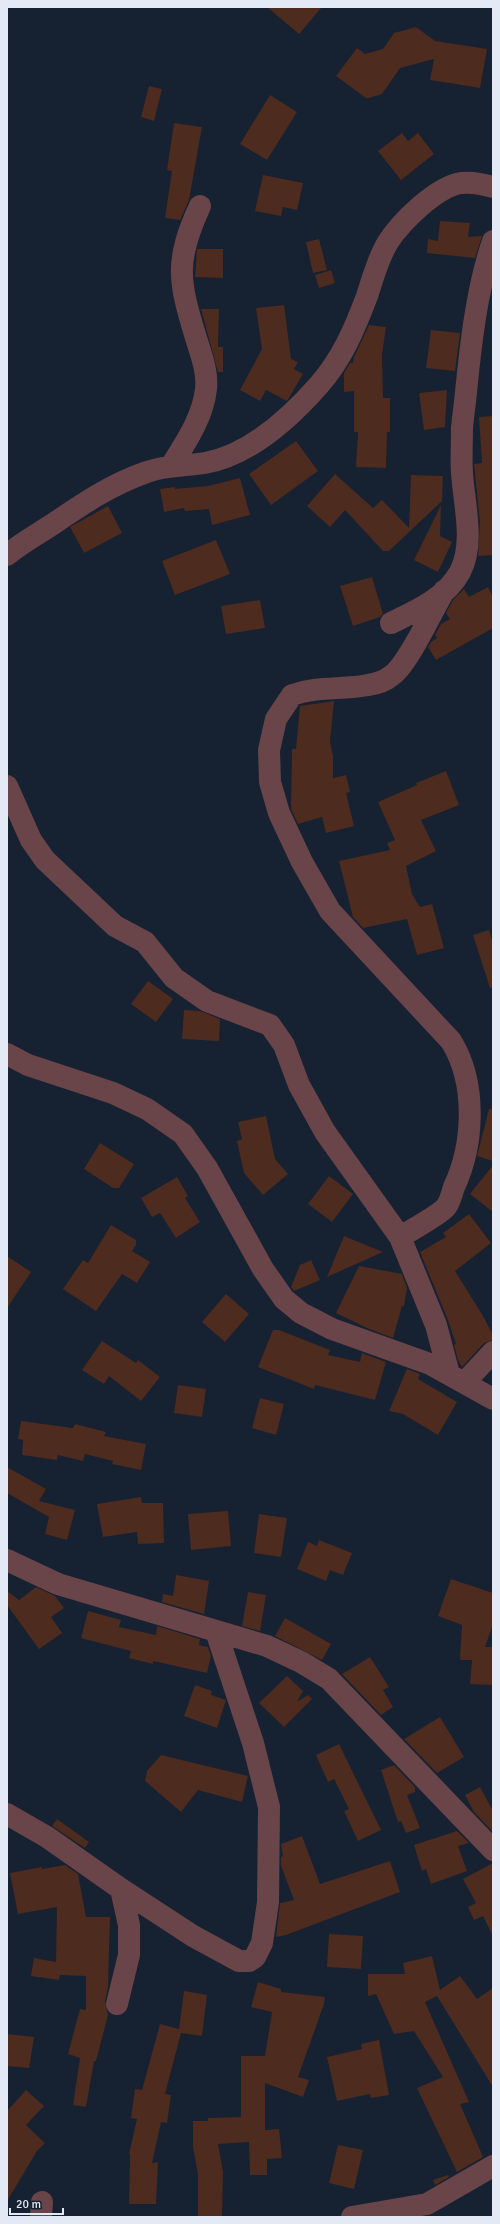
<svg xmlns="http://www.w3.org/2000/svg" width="500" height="2224" font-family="Signika,sans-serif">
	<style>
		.building { fill: #4d2b1e }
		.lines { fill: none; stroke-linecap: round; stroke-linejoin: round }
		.minor { stroke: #694448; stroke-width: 22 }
	</style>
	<rect width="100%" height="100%" fill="#162131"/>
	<path class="building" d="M267,7H322L299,34Z
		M416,27L435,41L487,49L480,88L430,80L434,59L400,68L382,94L369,98H366L336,76L357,48L365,54L383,49L394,33Z
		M149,86L162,89L154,121L141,117Z
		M270,95L297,112L267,160L240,144Z
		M174,123L202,127L189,200L180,220L165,218L172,171L167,170Z
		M402,133L408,141L418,133L434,154L401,180L378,151Z
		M263,175L303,183L297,210L283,207L281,216L255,211Z
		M440,221L470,223L468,237L482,236L475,258L427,253L428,239L438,241Z
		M319,239L327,270L313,273L306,242Z
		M197,249H223V278L195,277Z
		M331,270L335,283L319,288L315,275Z
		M284,305L291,359L298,362L294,369L303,374L287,401L266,390L260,401L240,390L262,349L256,308Z
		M201,309H219L218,347H223V372H218Z
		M369,325L386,327L382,355L383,398H390V432H387L386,468L356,467L358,432H354V391L344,392V373L350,363H353L354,357Z
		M431,330L460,333L455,371L426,368Z
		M447,390L445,427L424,430L419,393Z
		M493,416V555L478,556L480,523L474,464L482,463L479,417Z
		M296,441L318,471L271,505L249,474Z
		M335,474L373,508L382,500L409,528L411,475L443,476L442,501L389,551H383L345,510L330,527L307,506Z
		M240,478L250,515L212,525L209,509L185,511L184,508L164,512L160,489L175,487V489L208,486Z
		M441,505L440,536L452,542L438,572L414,560Z
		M108,506L122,533L84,553L70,527Z
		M216,540L230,574L175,595L162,561Z
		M372,577L383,614L380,617L353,626L340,586Z
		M488,587L493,597V628L436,660L428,647L431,642L437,638L435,635L441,624L450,619L446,613L453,600L464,589L469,597Z
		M260,600L265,628L226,634L221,606Z
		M334,701L330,742L333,756V778L346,775L350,792L346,793L354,826L326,833L322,817L298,824L291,809L292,749H296L300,706Z
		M446,771L459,805L421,820L436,851L406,866L412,894L420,907L432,904L444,948L417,955L407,919L363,928L353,917L339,861L390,850L387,843L395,840L378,802L417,785L416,783Z
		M489,930L493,944V987L490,988L473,935Z
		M148,981L173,999L156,1022L131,1004Z
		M184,1010L200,1011L220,1019L219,1041L182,1039Z
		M489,1109H493V1161L477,1156Z
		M266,1116L275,1159L288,1174L263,1195L244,1173L237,1141L242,1139L238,1122Z
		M100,1143L134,1164L119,1188H113L84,1169Z
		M493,1165V1212L470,1194Z
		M329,1176L353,1194L332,1222L308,1204Z
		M177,1177L188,1196L185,1198L200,1222L176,1238L160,1213L152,1217L141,1198Z
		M469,1214L491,1243L455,1271L483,1316L493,1335V1340L484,1343L462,1367L458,1360L454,1345L456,1344L448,1320L420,1252L446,1237L443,1233Z
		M111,1225L136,1240V1245L132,1251L150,1262L137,1283L122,1274L96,1311L63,1289L83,1260L88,1263Z
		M344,1236L383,1252L327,1277Z
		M7,1256L31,1272L7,1308Z
		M311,1260L320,1280L294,1291L291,1287L300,1265Z
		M359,1266L402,1274L407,1288L404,1306H402L393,1338L367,1328L336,1313Z
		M226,1294L249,1314L225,1342L202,1322Z
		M273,1330H279L330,1350L328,1355L360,1362L362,1353L386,1362L375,1400L315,1385L314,1389L258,1367Z
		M102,1341L136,1363L138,1360L160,1377L141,1401L109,1376L104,1384L82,1370Z
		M407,1369L420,1374L418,1379L457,1402L438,1435L403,1414L389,1411Z
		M178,1385L206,1389L202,1417L174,1413Z
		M260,1398L284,1404L276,1435L252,1428Z
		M21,1421L73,1428L75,1424L106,1432L104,1436L146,1444L141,1470L112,1464L113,1461L85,1454L83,1461L58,1455L57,1460L22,1455L23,1440L18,1439Z
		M7,1467L46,1489L39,1501L75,1510L67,1540L45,1534L49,1517L7,1493Z
		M141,1497L142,1503H163L164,1543L138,1544L137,1532L103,1537L97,1504Z
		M228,1511L231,1546L191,1550L188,1514Z
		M259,1514L287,1518L281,1557L254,1553Z
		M319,1540L352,1553L343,1575L330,1570L326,1581L297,1569L308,1542L317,1546Z
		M176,1575L209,1581L204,1614L162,1602L163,1594L173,1596Z
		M451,1579L493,1593V1624L485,1647H493V1685L470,1684L472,1660H460L462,1625L438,1616Z
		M36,1587L55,1596L64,1608L51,1617L62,1633L39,1649L7,1605V1591L19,1600Z
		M248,1592L266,1595L260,1631L242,1626Z
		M88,1611L121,1620L119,1627L156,1635L157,1626L200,1639L199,1645L208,1647L211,1656L207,1673L153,1661V1664L129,1658L131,1651L81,1638Z
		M285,1618L331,1644L322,1660L275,1636Z
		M370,1657L389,1687L383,1690L393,1707L381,1715L342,1674Z
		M287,1676L303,1691L297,1702L308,1695L312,1699L284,1727L259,1703Z
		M195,1685L212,1691L211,1695L226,1700L217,1728L184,1716Z
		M440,1717L464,1757L437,1773L404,1739Z
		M339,1744L381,1830L358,1841L344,1811L349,1809L334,1779L328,1782L316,1755Z
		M161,1755L248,1776L242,1802L198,1790L181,1812L145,1781L147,1771Z
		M394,1765L415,1787V1792L407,1795L420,1828L406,1833L401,1821L398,1822L381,1770Z
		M480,1787L493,1811V1832L474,1812L465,1795Z
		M57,1819L89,1842L85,1848L52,1826Z
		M457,1831L469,1843L458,1846L467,1871L431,1884L426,1869L422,1871L414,1845Z
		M302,1836L320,1884L390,1861L400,1892L286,1935L276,1937L280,1903L294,1900L281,1866V1857L283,1856L281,1844Z
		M493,1863V1936L483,1916L474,1920L468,1907L476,1903L463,1879Z
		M65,1865L78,1874L86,1917H110L108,1987L105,2001L108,2015L96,2061H94L86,2107L73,2105L80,2058L68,2054L80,2009L86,2010V1976L60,1975L59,1980L31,1976L34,1958L56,1962L57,1907L18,1914L10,1873L42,1867V1869Z
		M329,1934L363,1936L361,1969L327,1967Z
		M432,1956L440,1990L460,1976L477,1999L493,1988V2087L437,1996L425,2002L469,2102L460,2104L483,2157L457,2172L417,2088L443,2077L414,2031L394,2034L376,1994L368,1996V1974H405L403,1963Z
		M258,1982L281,1989V1992L325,1997L324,2004L298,2077L309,2080L303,2097L265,2083V2130L279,2129L282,2158L267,2159V2175H250L249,2142L218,2144L223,2172L222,2217H198V2174L193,2147V2121H208V2118L241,2117V2056H265L272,2012L251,2007Z
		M184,1991L207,1995L202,2036L181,2033L165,2094L171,2095L167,2123L161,2122L152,2163L158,2162L156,2204H129L130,2154H129L137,2119L131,2118L135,2089L142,2090L160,2024L179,2029Z
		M7,2034L34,2037L29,2068L7,2066Z
		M379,2040L389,2095L371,2098L370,2094L337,2101L327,2057L362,2049L361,2044Z
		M26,2090L44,2106L26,2125L45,2143L37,2151L7,2201V2111Z
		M338,2145L363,2150L354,2189L329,2183Z
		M448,2175L449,2177L435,2185L433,2180Z"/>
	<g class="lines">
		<path class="minor" d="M171,466C186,442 203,417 206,389C208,372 201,354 196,338C179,282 174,262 200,206
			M7,555C21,543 38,534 53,524C84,503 112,484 147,472C166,465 186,466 205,463C250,455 290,418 319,385C342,359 355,328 367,296C373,278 378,258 388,242C401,222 436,187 461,183C471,182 483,184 493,187
			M391,623C416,611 446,598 460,572C475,544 464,504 462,473C461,459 462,443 462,428C463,416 465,404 466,392C471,342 477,288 493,241
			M7,786L31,840L45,860L115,926L145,942L174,978L207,1001L270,1025L284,1045L299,1085L325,1132L400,1237C411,1230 438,1216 446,1207C450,1202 452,1193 454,1187C474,1144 477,1083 451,1041L330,911L302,862L279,813L270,782L269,750L276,719L292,695C317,686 342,690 368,685C375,684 385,681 391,676C408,665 432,611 444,591
			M7,1054L28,1065L113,1093L147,1109L183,1134L207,1168L263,1269L284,1299L301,1313L332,1329L430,1364L493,1399
			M400,1237L436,1325L449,1374
			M465,1382L493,1352
			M7,1560L58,1584L267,1646L301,1662L329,1679L493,1850
			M7,1814L47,1837L121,1889L193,1936L239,1961H249L255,1957L262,1943L268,1902L269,1807L253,1743L216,1631
			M117,2004L129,1955V1925L121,1889
			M41,2217L42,2202
			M352,2217L427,2204L493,2166"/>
	</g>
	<rect width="500" height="2224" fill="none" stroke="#e3eaf6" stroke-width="16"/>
	<path d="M10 2208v6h53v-6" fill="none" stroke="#e3eaf6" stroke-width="2"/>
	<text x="16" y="2208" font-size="12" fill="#e3eaf6" stroke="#162131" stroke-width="3" paint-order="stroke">20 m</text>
</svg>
